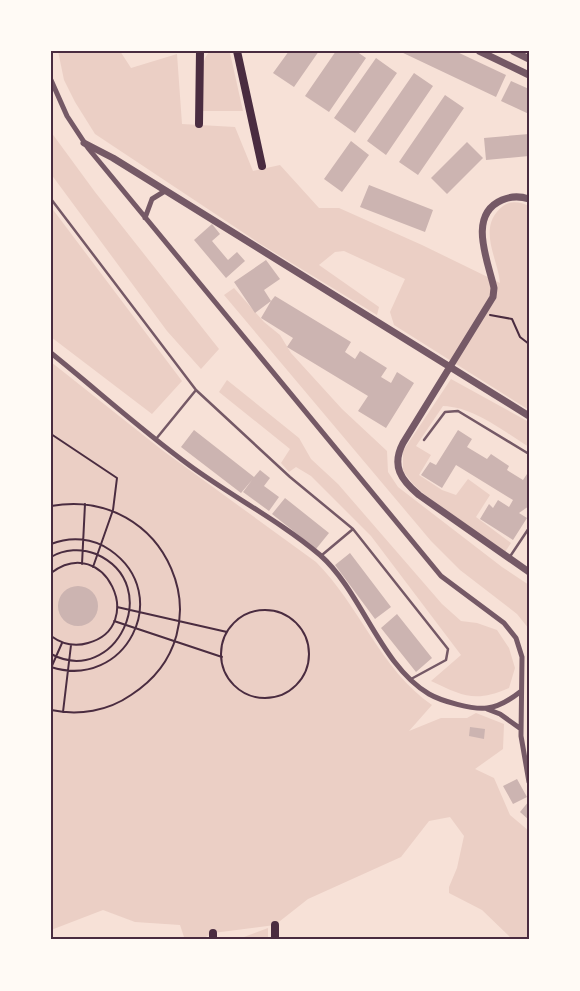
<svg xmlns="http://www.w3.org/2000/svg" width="580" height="991" font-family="Manrope,sans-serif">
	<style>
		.green { fill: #ebcfc5 }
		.building { fill: #ccb4b1 }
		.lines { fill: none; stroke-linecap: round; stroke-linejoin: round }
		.path { stroke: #4a2c40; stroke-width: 2 }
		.service { stroke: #755966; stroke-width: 2.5 }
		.minor { stroke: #755966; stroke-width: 5 }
		.tertiary { stroke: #755966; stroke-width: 7 }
		.secondary { stroke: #4a2c40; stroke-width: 8 }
		.neatline { fill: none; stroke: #4a2c40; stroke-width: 2 }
	</style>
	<rect width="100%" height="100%" fill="#f7e1d7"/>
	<path class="green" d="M58,51H120L131,68L177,54L182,124L235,127L253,171L280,165L319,208H339L422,245L500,283C498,258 476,227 503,206C510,200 521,202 529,206V410L394,325L390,312L405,279L344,251L335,252L319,265L379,307L377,315L262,245L95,134L75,102L64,80Z
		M210,51L230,53L243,111H201C202,95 197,64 210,51Z
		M51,132L95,192L219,349L201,369L167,331L51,174Z
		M51,207L182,381L152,414L51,337Z
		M234,288L264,322L280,335L291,353L342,409L387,451L388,472L398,487L502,567L529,585V629L517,614L460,570L431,541L224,295Z
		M51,362L162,450L316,562C360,606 380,669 432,705L409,731L441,718H467L476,713L504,724L503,749L475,769L494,778L510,815L529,831V940H513L482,910L449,893V887L457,868L464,836L450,817L429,821L401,857L308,899L275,925L213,933L200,940H185L180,925L135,922L103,910L51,930Z
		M451,379L529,422V447C503,431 474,407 443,406L416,446L431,455L419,475L442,490L456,495L468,479L490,495L476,517L511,543L505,552L424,494L413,484L403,471V451Z
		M227,380L299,438L311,459L338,484L442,604L461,621L477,623L497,630L509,648L515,668L509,688C475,703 463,696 431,681L461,655L371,536L311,476L296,467L289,472L281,463L290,449L219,392Z
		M268,927V940H236L268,928Z"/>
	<path class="building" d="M289,51H319L294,87L273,73Z
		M336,51H356L366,58L329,112L305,96Z
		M399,51H455L506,75L496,97Z
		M376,58L397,73L355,133L334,118Z
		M414,73L433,86L386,155L367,141Z
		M511,81L529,89V114L501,101Z
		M445,95L464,108L418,175L399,162Z
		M529,134V156L486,160L484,138Z
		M351,141L369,155L342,192L324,179Z
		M467,142L483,158L447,194L431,178Z
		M369,185L433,210L425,232L360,207Z
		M212,224L220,234L212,241L228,260L237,252L245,261L226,278L194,240Z
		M266,260L280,279L264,290L271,301L275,296L351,342L345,352L355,359L360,351L387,368L381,377L391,383L397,372L414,383L386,428L358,411L368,396L287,347L293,338L261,318L271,301L255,313L234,282Z
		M194,430L254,477L260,470L270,478L264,486L279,497L269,511L243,492L252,480L241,493L181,447Z
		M458,430L472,439L467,447L487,459L491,454L509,466L507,470L523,480L527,474L529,475V506L519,513L527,518L513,540L480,519L489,504L493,508L498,500L509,507L513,500L456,465L442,488L421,475L430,462L436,465Z
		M285,498L329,533L316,549L272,514Z
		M350,553L391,607L375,619L335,565Z
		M58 606a20 20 0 1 1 40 0a20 20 0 1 1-40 0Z
		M397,614L432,658L416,672L381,628Z
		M470,727L485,729L484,739L469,736Z
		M517,779L527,797L513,804L503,786Z
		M529,801V820L520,812Z"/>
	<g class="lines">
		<path class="path" d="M490,315L512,319L520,337L529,344
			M51,434L117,478L113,510L93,567
			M51,506C166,485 230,631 131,695C108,711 79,716 51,710
			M51,544C71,536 93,538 110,550C175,595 125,691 51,667
			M51,557C64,549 82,548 96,554C166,585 115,688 51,654
			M82,564L85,504
			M51,573C105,532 148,627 88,643C75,647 62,644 51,636
			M117,607L227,632
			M221 654a44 44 0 1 1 88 0a44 44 0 1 1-88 0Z
			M114,621L222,657
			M51,668L62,643
			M63,712L71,645"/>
		<path class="service" d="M51,199L196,390L290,477L353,529L448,649L446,660L411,679
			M156,439L196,390
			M424,440L445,412L458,411L529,454
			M322,555L353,529
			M509,558L529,528"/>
		<path class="minor" d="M51,80L67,116L88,148L441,576L504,623L516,638L522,657L521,736L529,782
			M145,218L152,199L165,191
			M51,353C97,390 141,430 189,465C231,496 280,521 320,555C362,592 380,665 429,694C441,701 473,710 487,708C499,707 511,699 520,692
			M487,709L500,714L521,729"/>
		<path class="tertiary" d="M479,51L529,75
			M513,51L529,59
			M84,143L113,158L529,416
			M529,199C520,196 511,196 502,200C467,215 488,261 494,288L493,297L403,443C391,466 401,480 419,495L529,572"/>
		<path class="secondary" d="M237,51L262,166
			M199,124L200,51
			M213,940V933
			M275,940V925"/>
	</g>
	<rect width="580" height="991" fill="none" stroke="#fffaf5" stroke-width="105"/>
	<rect x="52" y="52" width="476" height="886" class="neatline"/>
</svg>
